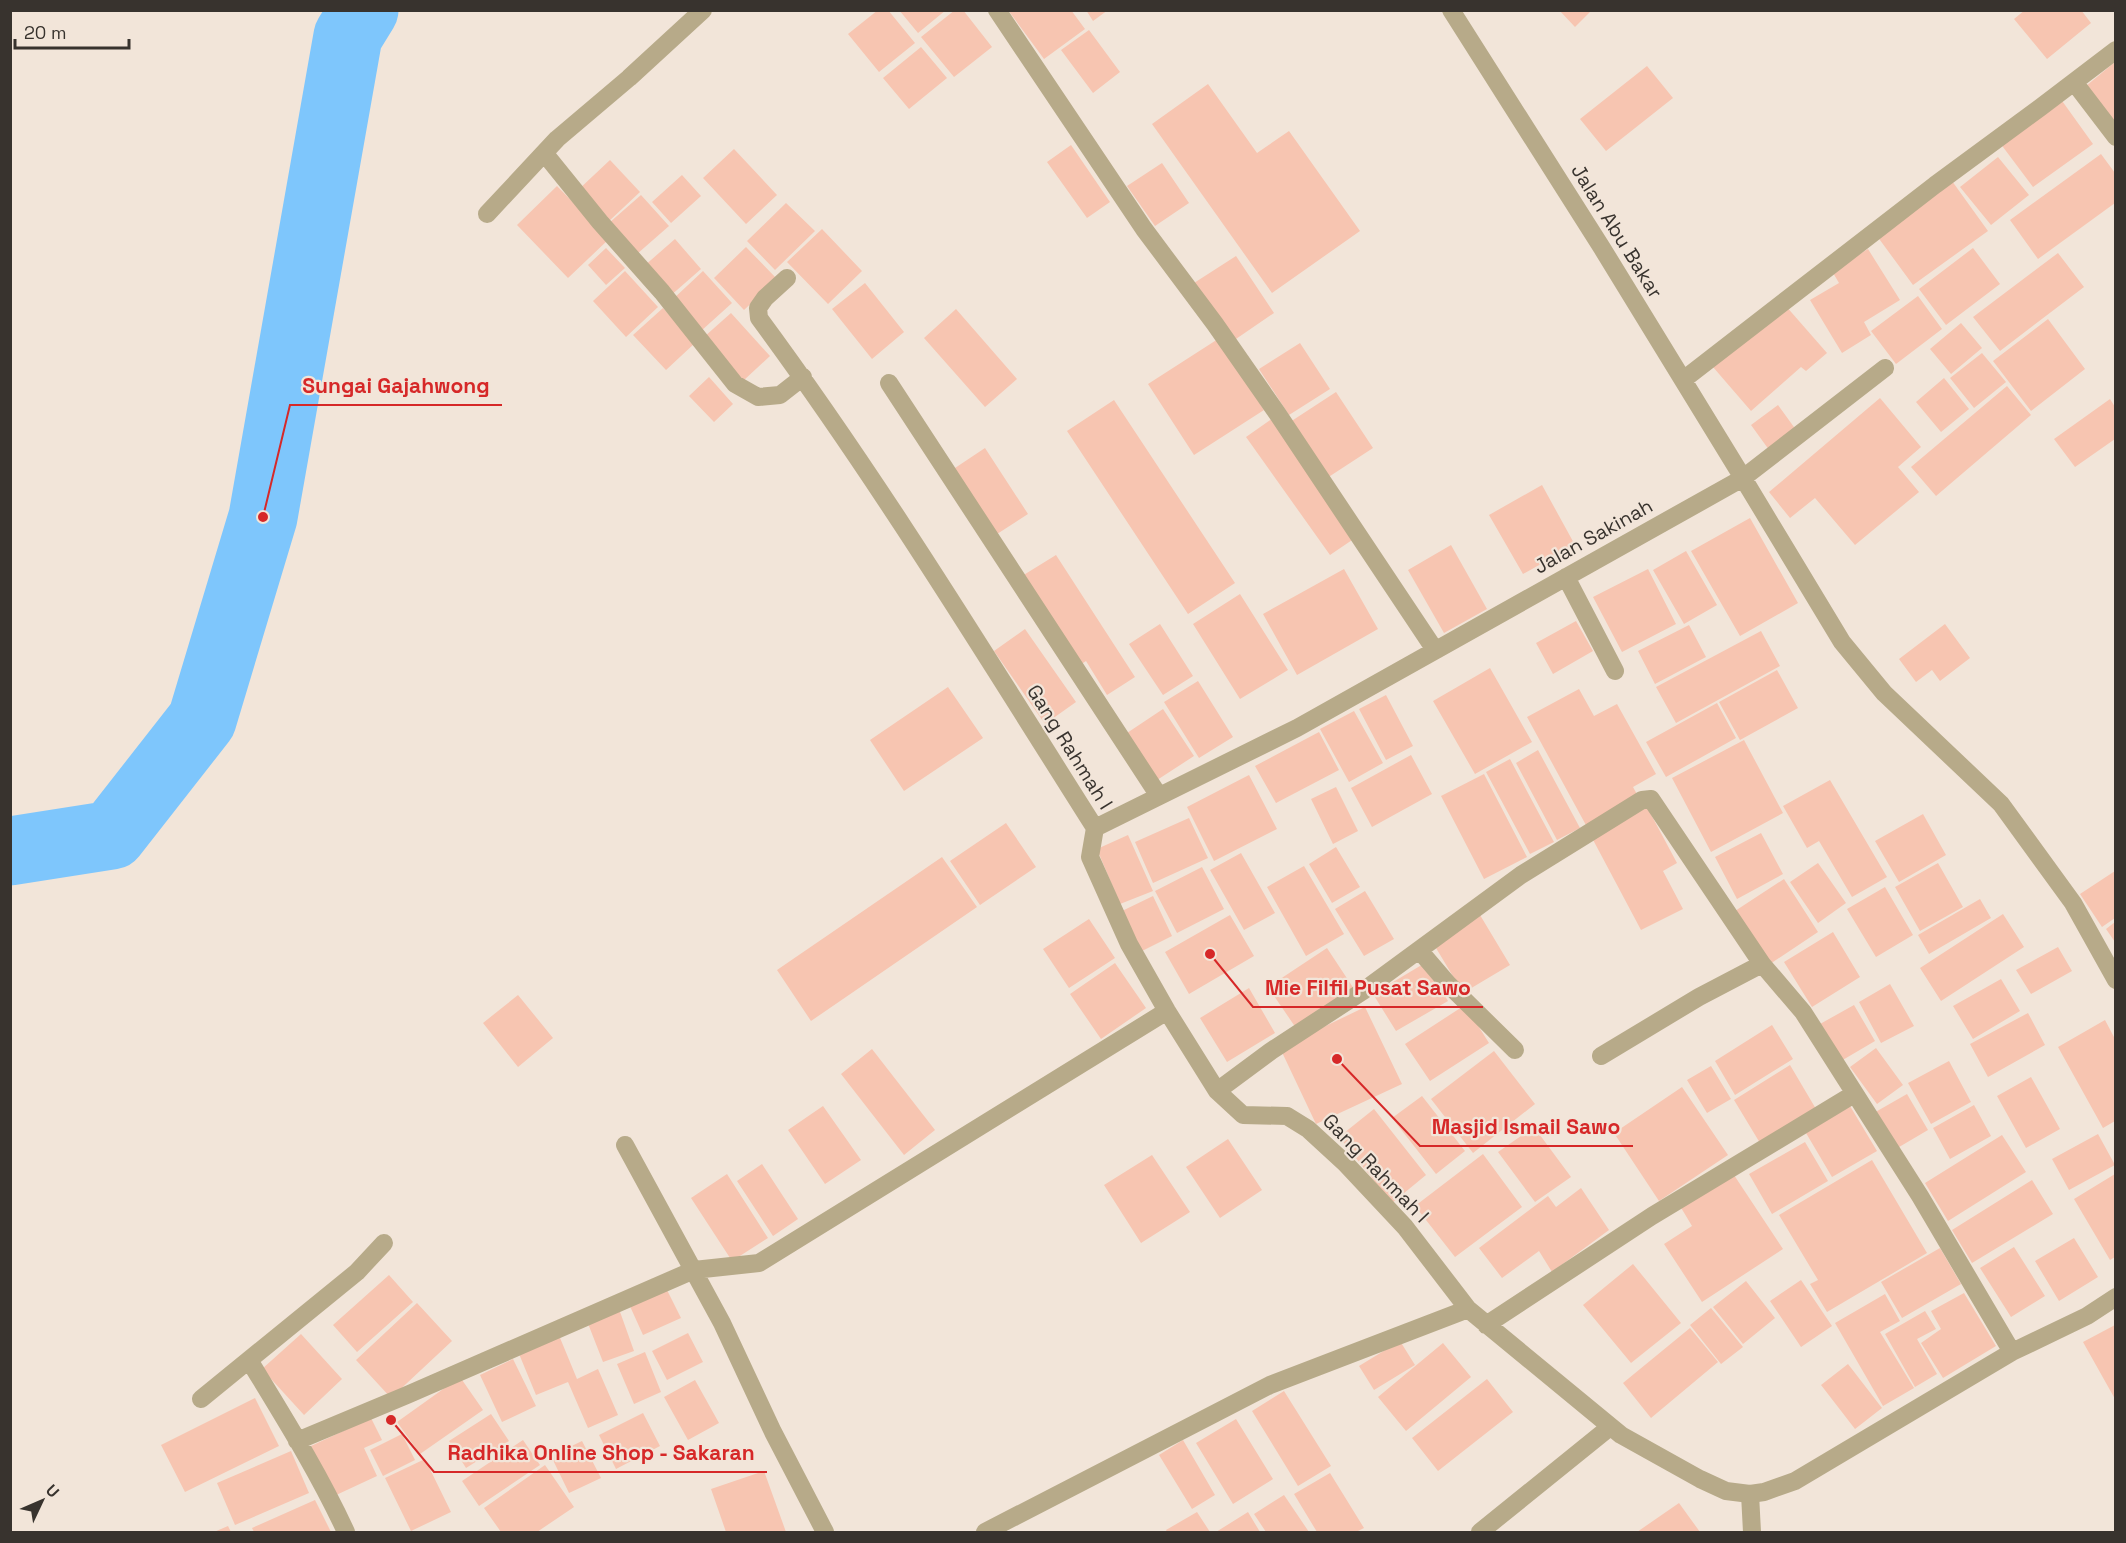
<svg xmlns="http://www.w3.org/2000/svg" width="2126" height="1543" font-family="'Space Grotesk',sans-serif">
	<style>
		.lines { fill: none; stroke-linecap: round; stroke-linejoin: round }
		.river { stroke: #7ec6fc; stroke-width: 69 }
		.building { fill: #f7c5b1 }
		.lane { stroke: #b7aa89; stroke-width: 18 }
		.street { stroke: #b7aa89; stroke-width: 18 }
		.labels { text-anchor: middle; dominant-baseline: central; stroke-width: 4.5; stroke-linejoin: round; paint-order: stroke }
		.street-label { font-size: 20px; fill: #38332e; stroke: #f2e5d9 }
		.leader { fill: none; stroke: #d62828; stroke-width: 2 }
		.callout-dot { fill: #d62828; stroke: #f2e5d9; stroke-width: 2 }
		.callout-label { font-size: 21px; text-anchor: middle; font-weight: bold; fill: #d62828; stroke: #f2e5d9; stroke-width: 4.5; stroke-linejoin: round; paint-order: stroke }
	</style>
	<rect width="100%" height="100%" fill="#f2e5d9"/>
	<g class="lines">
		<path class="river" d="M10,851L112,835L202,720L263,517L348,36L364,10"/>
	</g>
	<path class="building" d="M878,10H888L915,43L879,72L848,34Z
		M899,10H946L918,33Z
		M955,10H963L992,47L954,77L921,37Z
		M1008,10H1071L1085,29L1044,59Z
		M1086,10H1108L1093,21Z
		M1559,10H1592L1575,27Z
		M2025,10H2081L2091,23L2047,59L2014,19Z
		M1089,30L1120,72L1093,93L1061,50Z
		M921,47L947,78L909,109L883,78Z
		M2115,62V123L2086,86Z
		M1647,66L1673,98L1606,151L1580,119Z
		M1208,84L1257,153L1289,131L1360,231L1272,293L1152,124Z
		M2060,98L2093,144L2033,187L2000,143Z
		M1071,145L1110,202L1087,218L1047,162Z
		M734,149L777,195L746,224L703,178Z
		M2101,154L2115,173V203L2038,259L2010,220Z
		M1998,157L2029,195L1991,225L1960,187Z
		M610,160L640,192L607,223L577,191Z
		M1162,163L1189,203L1155,226L1127,186Z
		M682,175L701,196L671,223L652,202Z
		M1952,181L1988,231L1913,285L1877,236Z
		M557,186L609,239L568,278L517,225Z
		M641,195L669,226L637,254L609,223Z
		M786,203L815,231L775,270L747,241Z
		M822,229L862,271L828,304L787,262Z
		M675,239L701,269L669,297L643,267Z
		M746,247L777,279L744,310L714,278Z
		M606,248L625,268L606,285L588,265Z
		M1973,248L2000,284L1946,325L1919,289Z
		M1868,249L1900,300L1864,322L1871,335L1842,353L1810,300L1839,283L1832,271Z
		M2058,253L2084,287L2000,351L1973,317Z
		M1236,256L1274,313L1233,341L1194,283Z
		M625,271L658,307L626,337L593,301Z
		M703,271L732,303L701,331L672,300Z
		M865,283L904,332L872,359L832,309Z
		M1918,296L1942,329L1896,364L1871,331Z
		M1785,305L1827,353L1806,371L1801,367L1751,411L1713,367Z
		M663,308L695,343L666,370L633,335Z
		M956,309L1017,379L985,407L924,338Z
		M731,313L770,356L743,381L704,337Z
		M2048,319L2085,369L2031,411L1993,361Z
		M1961,323L1982,348L1951,374L1930,349Z
		M1218,339L1264,410L1194,455L1148,384Z
		M1300,343L1330,389L1289,415L1259,369Z
		M1982,353L2006,382L1974,408L1950,378Z
		M709,377L733,404L714,422L689,396Z
		M1944,378L1969,409L1941,432L1916,402Z
		M2007,386L2031,415L1936,496L1911,467Z
		M1336,392L1373,448L1324,480L1287,424Z
		M1880,398L1921,447L1898,467L1919,492L1855,545L1815,498L1790,518L1769,492Z
		M2110,399L2115,407V439L2075,467L2054,439Z
		M1114,400L1235,583L1188,614L1067,431Z
		M1778,405L1799,434L1772,454L1751,425Z
		M1273,418L1358,536L1330,555L1246,437Z
		M985,448L1028,514L994,536L952,470Z
		M1542,485L1575,545L1523,574L1489,515Z
		M1750,518L1798,603L1740,636L1691,551Z
		M1451,545L1487,609L1444,633L1408,570Z
		M1686,551L1717,605L1684,624L1653,570Z
		M1056,555L1135,677L1107,695L1086,661L1080,665L1022,576Z
		M1344,569L1378,629L1297,675L1263,614Z
		M1648,569L1676,624L1622,652L1593,597Z
		M1240,594L1288,670L1240,699L1193,624Z
		M1576,621L1593,651L1553,674L1536,643Z
		M1160,624L1193,676L1163,695L1129,644Z
		M1945,624L1970,658L1940,681L1932,670L1916,682L1899,659Z
		M1689,625L1706,657L1655,684L1638,651Z
		M1025,629L1076,702L1045,724L994,651Z
		M1761,631L1780,666L1676,723L1656,687Z
		M1490,668L1532,742L1475,774L1433,701Z
		M1777,670L1798,708L1740,740L1719,702Z
		M1198,681L1233,737L1199,758L1164,702Z
		M948,687L983,738L904,791L870,740Z
		M1579,689L1594,716L1617,704L1656,774L1633,787L1639,798L1587,827L1527,717Z
		M1386,695L1413,746L1386,760L1359,709Z
		M1717,703L1736,738L1666,777L1646,742Z
		M1163,709L1194,756L1154,782L1124,735Z
		M1354,711L1383,763L1349,782L1320,729Z
		M1319,732L1339,770L1276,803L1255,766Z
		M1744,740L1783,813L1711,852L1672,778Z
		M1538,750L1580,828L1557,840L1516,763Z
		M1411,755L1432,794L1372,827L1351,788Z
		M1510,759L1554,842L1530,854L1486,772Z
		M1484,774L1527,857L1484,879L1441,796Z
		M1249,775L1277,829L1214,861L1187,807Z
		M1830,780L1887,877L1852,897L1819,841L1807,848L1783,806Z
		M1336,787L1358,831L1333,844L1311,799Z
		M1647,807L1677,863L1663,871L1683,909L1641,930L1591,836Z
		M1923,814L1946,855L1899,882L1875,841Z
		M1189,818L1208,858L1153,883L1135,842Z
		M1006,823L1036,867L980,905L950,861Z
		M1761,833L1783,874L1737,899L1715,857Z
		M1128,835L1153,891L1120,904L1097,849Z
		M1336,847L1360,887L1332,903L1309,864Z
		M1241,853L1275,913L1244,930L1210,870Z
		M942,857L977,907L811,1021L777,970Z
		M1818,863L1846,903L1818,923L1790,882Z
		M1938,863L1963,907L1920,931L1895,887Z
		M1304,866L1344,934L1306,956L1267,887Z
		M1202,867L1224,909L1177,933L1155,891Z
		M2115,871V918L2102,927L2080,894Z
		M1784,879L1818,932L1770,964L1735,911Z
		M1885,887L1913,935L1876,957L1847,909Z
		M1365,891L1394,939L1364,956L1335,909Z
		M1153,896L1172,936L1142,951L1122,911Z
		M1980,899L1991,918L1929,954L1918,935Z
		M2003,914L2024,947L1941,1001L1920,968Z
		M1230,915L1254,956L1189,994L1165,952Z
		M1480,915L1510,965L1463,993L1433,943Z
		M1089,919L1115,958L1069,988L1043,949Z
		M2115,922V942L2106,929Z
		M1833,932L1860,977L1812,1007L1784,962Z
		M2058,947L2072,971L2031,994L2016,970Z
		M1327,948L1356,992L1298,1031L1268,987Z
		M1115,963L1146,1008L1101,1039L1070,994Z
		M1425,963L1448,1001L1396,1031L1373,994Z
		M2001,979L2020,1011L1973,1039L1953,1006Z
		M1890,984L1914,1026L1881,1043L1859,1002Z
		M1249,988L1275,1033L1227,1062L1200,1018Z
		M518,995L553,1038L518,1067L483,1023Z
		M1465,1005L1489,1043L1430,1081L1405,1044Z
		M1854,1005L1875,1041L1841,1061L1820,1024Z
		M1365,1007L1402,1084L1316,1124L1280,1048Z
		M2028,1013L2045,1045L1988,1077L1970,1044Z
		M2105,1020L2115,1039V1121L2103,1128L2058,1047Z
		M1772,1025L1793,1059L1735,1095L1715,1061Z
		M1876,1048L1903,1085L1877,1104L1850,1067Z
		M872,1049L935,1130L904,1155L841,1074Z
		M1494,1051L1535,1104L1473,1153L1431,1099Z
		M1949,1061L1971,1102L1931,1124L1908,1083Z
		M1790,1065L1816,1109L1760,1143L1734,1100Z
		M1711,1066L1731,1099L1707,1113L1687,1080Z
		M2031,1077L2060,1129L2026,1148L1997,1096Z
		M1682,1087L1728,1155L1659,1201L1614,1133Z
		M1907,1094L1928,1130L1894,1150L1872,1114Z
		M1422,1096L1465,1151L1436,1174L1392,1118Z
		M1974,1105L1991,1136L1950,1159L1933,1128Z
		M823,1106L861,1160L825,1184L788,1130Z
		M1850,1106L1877,1151L1832,1177L1806,1133Z
		M1374,1109L1426,1175L1392,1203L1339,1137Z
		M1534,1127L1571,1177L1535,1202L1498,1152Z
		M2098,1134L2115,1165L2069,1190L2052,1159Z
		M2002,1135L2026,1172L1948,1221L1925,1183Z
		M1228,1139L1262,1190L1220,1218L1186,1167Z
		M1805,1142L1828,1181L1772,1214L1749,1174Z
		M1483,1154L1522,1207L1455,1257L1415,1206Z
		M1152,1155L1190,1212L1141,1243L1104,1185Z
		M1872,1160L1927,1253L1827,1312L1810,1284L1818,1280L1779,1215Z
		M762,1164L798,1219L773,1236L737,1181Z
		M1732,1172L1783,1249L1702,1302L1664,1244L1692,1226L1680,1206Z
		M727,1174L768,1238L732,1261L691,1198Z
		M2115,1174V1257L2110,1260L2074,1199Z
		M2032,1180L2053,1214L1972,1263L1952,1230Z
		M1581,1188L1609,1230L1552,1272L1539,1251L1502,1278L1479,1248L1548,1196L1556,1207Z
		M2074,1238L2098,1277L2059,1301L2035,1261Z
		M2014,1247L2045,1296L2011,1317L1980,1268Z
		M1940,1248L1961,1284L1902,1318L1881,1282Z
		M1633,1264L1681,1323L1631,1363L1583,1305Z
		M389,1275L413,1302L357,1352L333,1325Z
		M1801,1280L1832,1326L1801,1347L1770,1301Z
		M1746,1281L1775,1318L1743,1344L1713,1307Z
		M666,1288L681,1318L643,1335L629,1304Z
		M1964,1293L1996,1346L1943,1378L1921,1343L1941,1329L1931,1311Z
		M1885,1294L1900,1321L1880,1332L1914,1388L1883,1406L1835,1323Z
		M417,1303L452,1341L391,1398L356,1360Z
		M1711,1308L1743,1347L1721,1364L1690,1325Z
		M619,1309L634,1351L603,1362L587,1321Z
		M1925,1311L1936,1329L1917,1339L1937,1374L1915,1387L1885,1334Z
		M2115,1325V1399L2083,1342Z
		M1690,1328L1718,1362L1651,1418L1623,1383Z
		M558,1333L577,1379L598,1369L618,1415L588,1428L568,1382L536,1395L517,1349Z
		M688,1333L703,1362L667,1380L652,1351Z
		M301,1334L342,1379L304,1415L262,1369Z
		M1400,1341L1415,1365L1374,1390L1359,1366Z
		M1443,1343L1471,1377L1406,1431L1378,1397Z
		M645,1352L661,1392L634,1404L617,1364Z
		M513,1359L536,1406L502,1422L480,1375Z
		M1848,1364L1882,1408L1855,1429L1821,1385Z
		M460,1377L483,1410L420,1454L397,1422Z
		M1487,1379L1513,1412L1438,1471L1412,1438Z
		M695,1380L719,1423L688,1440L664,1397Z
		M1284,1391L1331,1466L1298,1486L1252,1411Z
		M255,1398L279,1446L185,1492L161,1445Z
		M643,1413L660,1446L616,1469L599,1435Z
		M491,1414L509,1441L466,1468L449,1441Z
		M371,1418L382,1440L364,1448L377,1476L334,1496L311,1446Z
		M1236,1419L1273,1479L1233,1504L1196,1443Z
		M402,1434L415,1460L383,1476L370,1450Z
		M523,1440L540,1465L479,1506L462,1481Z
		M1183,1440L1215,1495L1192,1509L1159,1455Z
		M582,1441L601,1478L569,1493L551,1456Z
		M291,1451L309,1493L235,1525L217,1483Z
		M425,1459L451,1512L411,1531L385,1478Z
		M545,1465L574,1507L537,1532H501L484,1508Z
		M764,1471L786,1532H726L711,1489Z
		M1330,1473L1364,1528L1356,1532H1317L1294,1494Z
		M1284,1495L1309,1532H1266L1254,1514Z
		M315,1500L331,1532H254L252,1528Z
		M1679,1503L1700,1532H1637Z
		M1197,1512L1210,1532H1167L1166,1530Z
		M1248,1512L1260,1532H1216Z
		M228,1526L231,1532H214Z"/>
	<g class="lines">
		<path class="lane" d="M1750,1494L1752,1532
			M1480,1532L1610,1427"/>
		<path class="street" d="M997,10L1144,229L1215,324L1277,413L1435,650
			M1451,10L1602,248L1743,478L1885,368
			M2074,82L2116,137
			M545,154L600,222L662,292L735,384L758,397L780,395L803,377
			M487,214L557,139L629,78L703,10
			M787,278L765,298L758,308L759,318C880,482 986,656 1095,828L1090,857L1129,944L1167,1011L1217,1091L1243,1115L1287,1116L1308,1129L1345,1163L1405,1227L1468,1309
			M1683,380L1935,185L2041,107L2116,50
			M889,383L1159,796
			M1566,577L1615,671
			M1095,828L1297,728L1743,478L1842,642L1884,693L2001,804L2073,903L2116,980
			M1419,950L1449,985L1515,1050
			M1601,1056L1699,997L1762,964
			M1217,1091L1271,1051L1363,991L1521,875L1642,800L1651,799L1762,964L1803,1012L1920,1196L2012,1352
			M625,1145L722,1323L773,1432L825,1532
			M1486,1325L1652,1216L1854,1094
			M249,1360C283,1416 319,1473 346,1532
			M201,1399L357,1272L384,1243
			M297,1441L407,1395L694,1270L759,1263L1167,1011
			M985,1532L1270,1385L1468,1309L1621,1435L1700,1479L1726,1491L1750,1494L1764,1492L1795,1481L2012,1352L2087,1316L2116,1297"/>
	</g>
	<g class="labels">
		<g class="street-label">
			<text transform="translate(1617 231) rotate(58)">Jalan Abu Bakar</text>
			<text transform="translate(1593 536) rotate(-29)">Jalan Sakinah</text>
			<text transform="translate(1070 747) rotate(58)">Gang Rahmah I</text>
			<text transform="translate(1376 1168) rotate(46)">Gang Rahmah I</text>
		</g>
	</g>
	<path class="leader" d="M263 517L290 405H502M1210 954L1253 1007H1483M1337 1059L1420 1146H1633M391 1420L434 1472H767"/>
	<g class="callout-dot">
		<circle cx="263" cy="517" r="6"/>
		<circle cx="1210" cy="954" r="6"/>
		<circle cx="1337" cy="1059" r="6"/>
		<circle cx="391" cy="1420" r="6"/>
	</g>
	<g class="callout-label">
		<text x="396" y="393">Sungai Gajahwong</text>
		<text x="1368" y="995">Mie Filfil Pusat Sawo</text>
		<text x="1526" y="1134">Masjid Ismail Sawo</text>
		<text x="601" y="1460">Radhika Online Shop - Sakaran</text>
	</g>
	<rect width="2126" height="1543" fill="none" stroke="#38332e" stroke-width="24"/>
	<g transform="translate(42 1501) rotate(46)" stroke="#f2e5d9" stroke-width="4.5" paint-order="stroke">
	<path d="M0-4.5L10 22L0 15L-10 22Z" fill="#38332e"/>
	<text y="-9" font-size="16" font-weight="bold" text-anchor="middle" fill="#38332e">U</text>
	</g>
	<path d="M15 39v9h114v-9" fill="none" stroke="#38332e" stroke-width="3"/>
	<text x="24" y="39" font-size="18" fill="#38332e" stroke="#f2e5d9" stroke-width="4.5" paint-order="stroke">20 m</text>
</svg>
